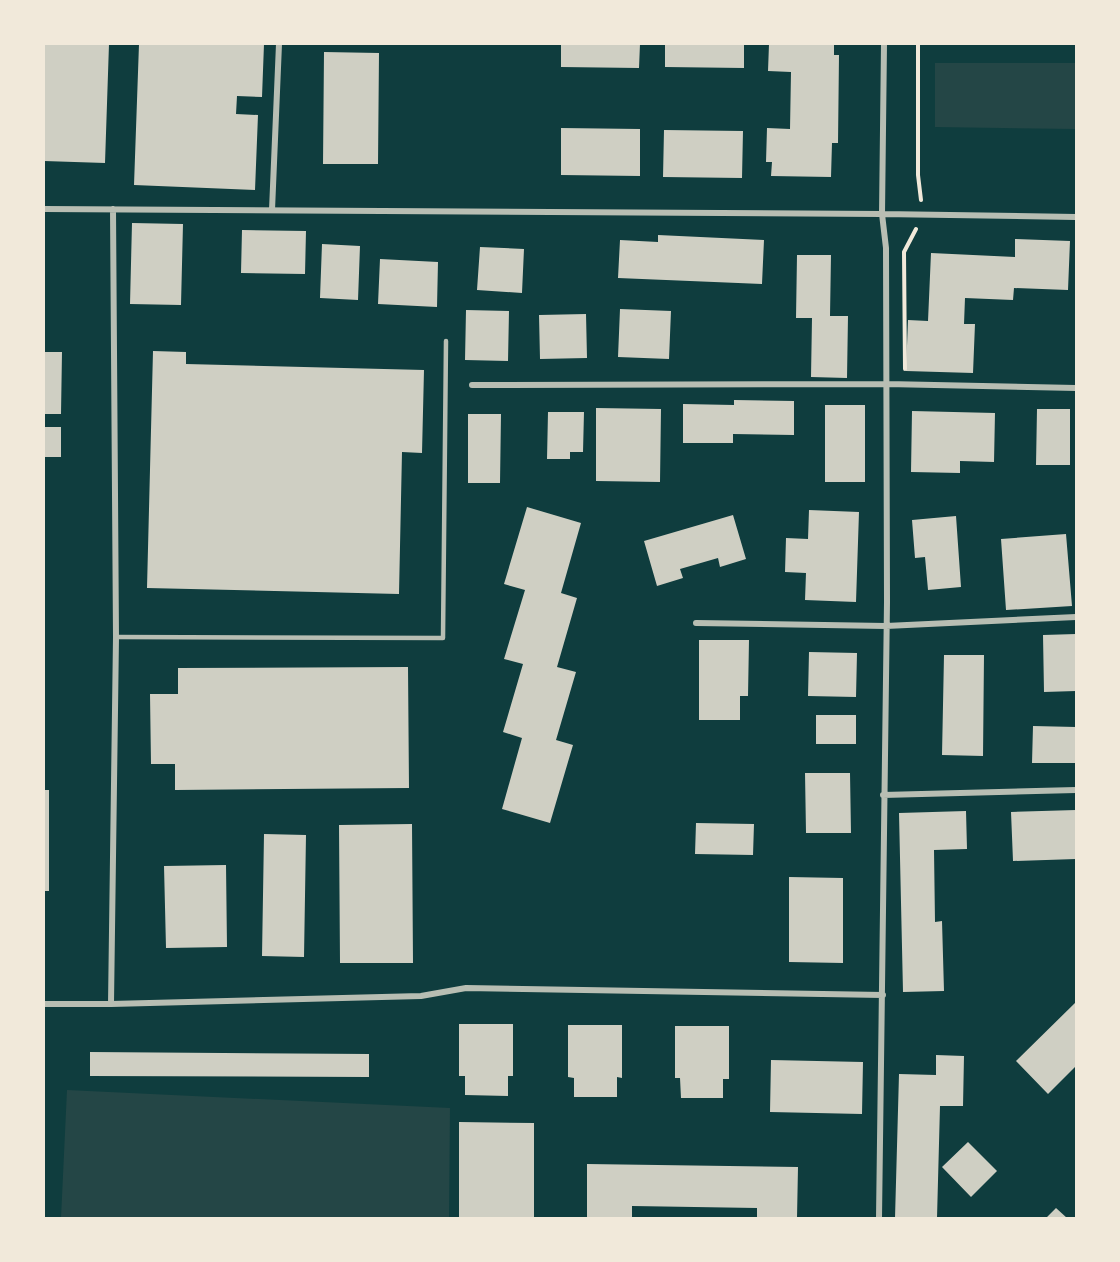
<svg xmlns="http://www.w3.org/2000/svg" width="1120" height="1262" font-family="Karla,sans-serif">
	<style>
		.green { fill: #244646 }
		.building { fill: #cfcfc3 }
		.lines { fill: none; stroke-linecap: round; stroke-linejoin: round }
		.path { stroke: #f1e9da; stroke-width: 4 }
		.service { stroke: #b8beb3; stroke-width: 4.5 }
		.minor { stroke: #b8beb3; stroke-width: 6 }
	</style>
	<rect width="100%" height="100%" fill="#0f3d3e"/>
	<path class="green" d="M935,63H1076V129L935,127Z
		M67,1090L450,1108L449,1218H61Z"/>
	<path class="building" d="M44,44H109L105,163L44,161Z
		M139,44H264L262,97L237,96L236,114L258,115L255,190L134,185Z
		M561,44H640L639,68L561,67Z
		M665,44H744V68L665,67Z
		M769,44H834V55H839L838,143H832L831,177L771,176L772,162H766L767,128L790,129L791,72L768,71Z
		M324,52L379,53L378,164H323Z
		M561,128L640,129V176L561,175Z
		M664,130L743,131L742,178L663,177Z
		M132,223L183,224L181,305L130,304Z
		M242,230L306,231L305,274L241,273Z
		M658,235L764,240L762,284L618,278L620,240L658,242Z
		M1015,239L1070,241L1068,290L1014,288L1013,300L965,298L964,324H975L973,373L906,371L908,320L928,321L931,253L1015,257Z
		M322,244L360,246L358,300L320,298Z
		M480,247L524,249L522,293L477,290Z
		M797,255H831L830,316H848L847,378L811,377L812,318H796Z
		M380,259L438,262L437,307L378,304Z
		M620,309L671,311L669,359L618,357Z
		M466,310L509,311L508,361L465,360Z
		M586,314L587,358L540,359L539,315Z
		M153,351L186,352V364L424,370L422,453L402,452L399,594L147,588Z
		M44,352H62L61,414H44Z
		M734,400L794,401V435L733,434V443H683V404L734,405Z
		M825,405H865V482H825Z
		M596,408L661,409L660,482L596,481Z
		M1037,409H1070V465H1036Z
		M912,411L995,413L994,462L960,461V473L911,472Z
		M548,412H584L583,452H570V459H547Z
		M468,414H501L500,483H468Z
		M44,427H61V457H44Z
		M527,507L581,523L561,593L577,598L557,667L576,672L556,740L573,745L550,823L502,809L522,738L503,732L523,664L504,659L525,590L504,584Z
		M809,510L859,512L856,602L805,600L806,573L785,572L786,538L808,539Z
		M733,515L746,559L720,567L718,558L680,569L683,578L657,586L644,541Z
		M956,516L961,587L928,590L925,557L915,558L912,520Z
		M1066,534L1072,606L1006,610L1001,539Z
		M1076,634V691L1044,692L1043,635Z
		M699,640H749L748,696H740V720H699Z
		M809,652L857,653L856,697L808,696Z
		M944,655H984L983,756L942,755Z
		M408,667L409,788L175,790V764H151L150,694H178V668Z
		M816,715H856V744H816Z
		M1033,726L1076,727V763H1032Z
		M805,773H850L851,833H806Z
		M44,790H49V891H44Z
		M1076,810V859L1013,861L1011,812Z
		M966,811L967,849L934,850L935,922L942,921L944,991L903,992L899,813Z
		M696,823L754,824L753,855L695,854Z
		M412,824L413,963H340L339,825Z
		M264,834L306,835L304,957L262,956Z
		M226,865L227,947L166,948L164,866Z
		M789,877L843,878V963L789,962Z
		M1076,1002V1066L1048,1094L1016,1061Z
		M459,1024H513V1076H508V1096L465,1095V1076H459Z
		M568,1025H622V1078L617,1077V1097H574V1078L568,1077Z
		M675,1026H729V1079H723V1098H681L680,1078H675Z
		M90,1052L369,1054V1077L90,1076Z
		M936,1055L964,1056L963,1106H940L937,1218H895L899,1074L936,1075Z
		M771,1060L863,1062L862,1114L770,1112Z
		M459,1122L534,1123V1218H459Z
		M968,1142L997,1171L971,1197L942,1167Z
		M587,1164L798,1167L797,1218H757V1208L632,1206V1218H587Z
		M1056,1208L1067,1218H1046Z"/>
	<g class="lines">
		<path class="path" d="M918,44V175L921,200
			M905,369L904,252L916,229"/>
		<path class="service" d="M116,637L443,638L446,341"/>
		<path class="minor" d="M44,209L882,214L1076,217
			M272,210L279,44
			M472,385L887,384L1076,388
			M696,623L886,626L1076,617
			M883,795L1076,790
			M44,1004H111L421,996L466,988L883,995
			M111,1004L116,637L113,209
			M879,1218L887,602L886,248L882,214L884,44"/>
	</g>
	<rect width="1120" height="1262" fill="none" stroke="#f1e9da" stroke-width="90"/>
</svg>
